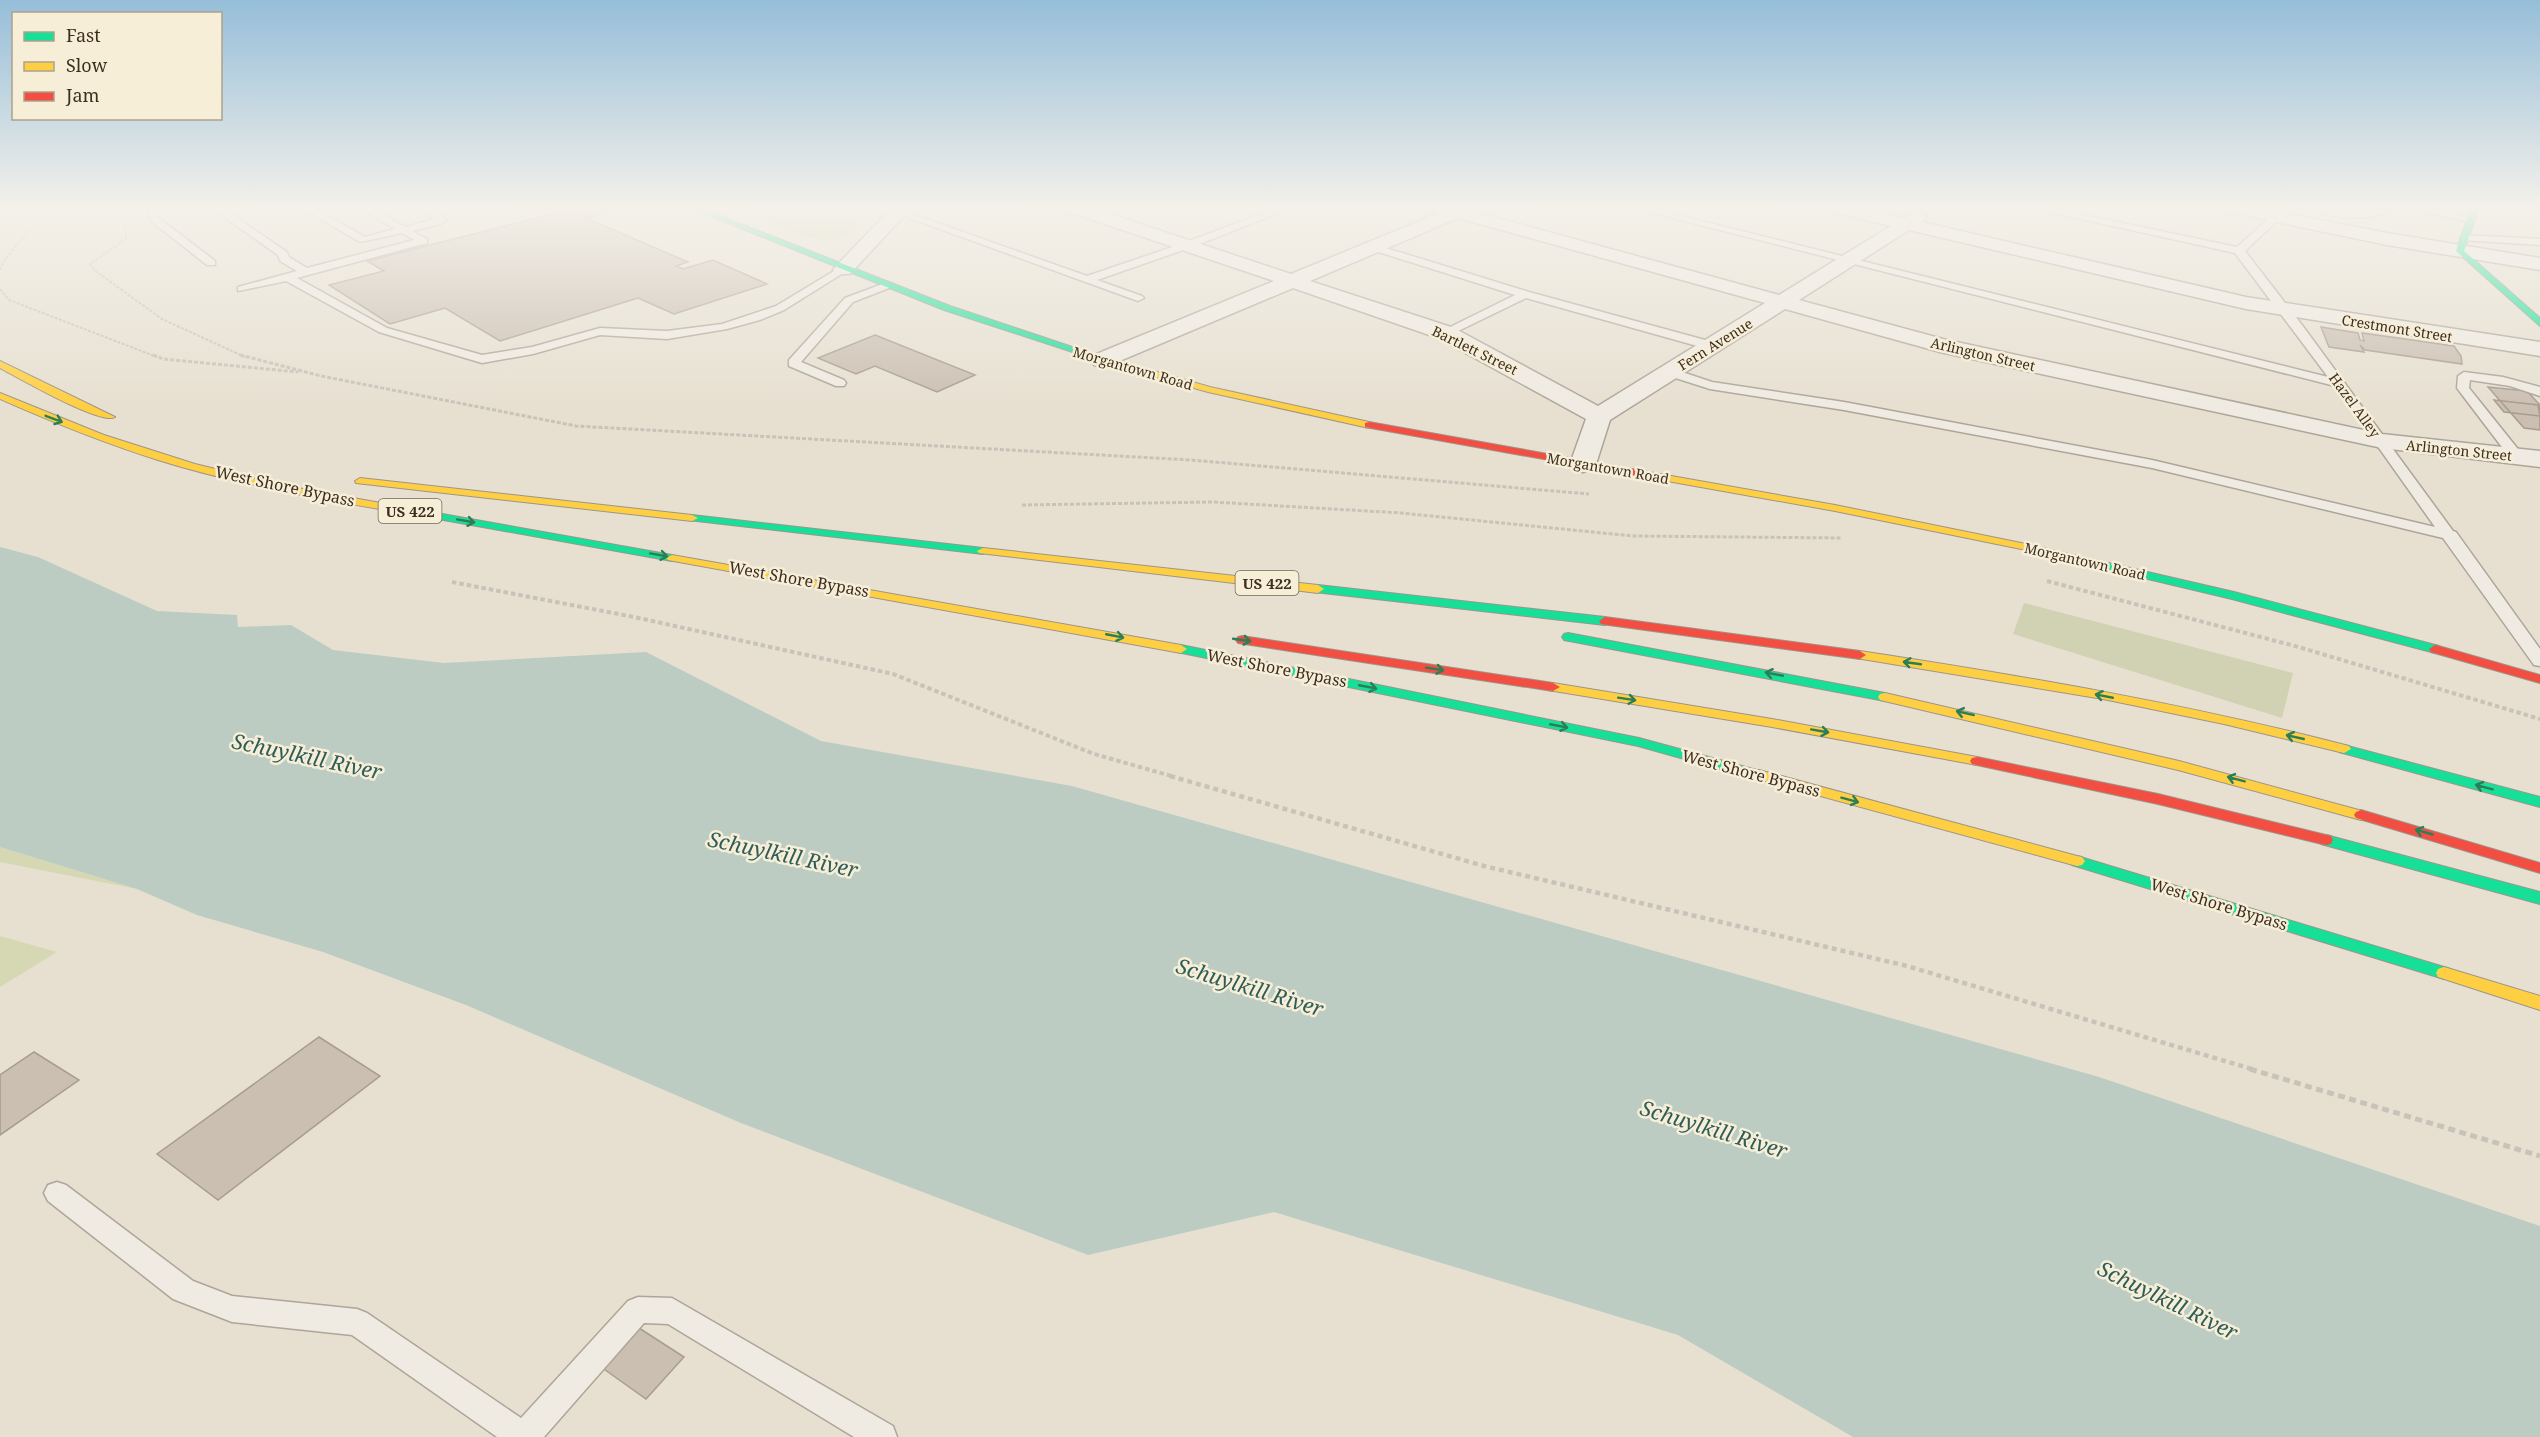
<svg xmlns="http://www.w3.org/2000/svg" width="2540" height="1437" font-family="'Noto Serif',serif">
	<style>
		.green { fill: #d6d7b3 }
		.cemetery { fill: #d1d1b3 }
		.water { fill: #bcccc2 }
		.building { fill: #cbbfb2; stroke: #a89c90; stroke-width: 1.5 }
		.lines { fill: none; stroke-linecap: round; stroke-linejoin: round }
		.lane-casing { stroke: #ada599; stroke-width: 3 }
		.street-casing { stroke: #ada599; stroke-width: 3 }
		.fast-casing { stroke: #9c958a; stroke-width: 2 }
		.slow-casing { stroke: #9c958a; stroke-width: 2 }
		.jam-casing { stroke: #9c958a; stroke-width: 2 }
		.path-far4 { stroke: #c8c2b9; stroke-width: 2; stroke-dasharray: 3 1.5; stroke-linecap: butt }
		.path-far3 { stroke: #c8c2b9; stroke-width: 3; stroke-dasharray: 4 2; stroke-linecap: butt }
		.path-far2 { stroke: #c8c2b9; stroke-width: 4; stroke-dasharray: 4.5 3; stroke-linecap: butt }
		.path-far1 { stroke: #c8c2b9; stroke-width: 4.5; stroke-dasharray: 5 4; stroke-linecap: butt }
		.path { stroke: #c8c2b9; stroke-width: 5; stroke-dasharray: 7 4.5; stroke-linecap: butt }
		.lane { fill: #efebe3; fill-rule: evenodd }
		.street { fill: #efebe3; fill-rule: evenodd }
		.fast { fill: #16e098; fill-rule: evenodd }
		.slow { fill: #ffcf43; fill-rule: evenodd }
		.jam { fill: #f24e42; fill-rule: evenodd }
		.oneway { stroke: #2b7e56 }
		.labels { text-anchor: middle; dominant-baseline: central; stroke-width: 5; stroke-linejoin: round; paint-order: stroke }
		.far-street-label { font-size: 14px; fill: #3d2e20; stroke: #f7eed8 }
		.shield { fill: #f7eed8; stroke: #756857; stroke-width: 1.5 }
		.shield-label { font-size: 15px; font-weight: bold; fill: #3d2e20 }
		.street-label { font-size: 16px; fill: #3d2e20; stroke: #f7eed8 }
		.near-water-label { font-size: 21px; font-style: italic; fill: #2f5d5a; stroke: #f7eed8 }
	</style>
	<rect width="100%" height="100%" fill="#e7e0d1"/>
	<path class="green" d="M735,207H871C864,216 856,229 847,235C821,252 761,218 735,207Z
		M0,847L137,889L0,862Z
		M0,936L57,952L0,987Z"/>
	<path class="cemetery" d="M2024,603L2293,673L2282,718L2013,634Z"/>
	<path class="water" d="M0,547L38,557L157,611L237,615L238,627L291,625L333,650L444,663L646,652L821,741L1072,786L2099,1077L2540,1226V1437H1853L1678,1335L1274,1212L1088,1255L741,1123L466,1005L323,952L197,915L137,889L0,847Z"/>
	<path class="building" d="M580,207H596L607,212L586,218L688,262L676,266L683,269L713,260L767,284L674,314L638,298L500,341L445,308L390,324L329,285L384,271L367,261Z
		M2321,327L2358,333L2360,340L2364,341L2362,333L2454,346L2461,356L2462,364L2365,350L2360,345L2364,352L2329,347Z
		M875,335L975,375L937,392L875,366L856,374L818,358Z
		M2488,387L2527,391L2540,405V430L2524,428Z
		M2494,400L2538,405L2540,416L2504,412Z
		M319,1037L380,1076L218,1200L157,1154Z
		M34,1052L79,1080L0,1135V1075Z
		M639,1328L684,1357L646,1399L601,1367Z"/>
	<g class="lines">
		<g class="lane-casing">
			<path id="lane" d="M148,207H158L159,218L215,261V265H207L151,221Z
				M210,207H221L287,252L289,257L307,268L414,240L402,233L360,242L300,207H312L365,237L395,229L358,207H370L405,227L435,219L415,207H427L446,219L443,223L412,231L427,239V243L297,278L387,328L482,355L532,347L600,328L667,331L722,324L776,306L839,268H847L848,270L784,310L760,320L727,329L667,339L600,335L533,354L482,363L379,332L286,281L238,291V287L297,271L280,261L278,255Z
				M1279,207H1293L1192,247L1097,280L1142,296L1144,298L1138,301L893,212L901,210L1087,276L1184,243Z
				M1629,207H1645L2328,377L2235,253L2027,207H2045L2237,247L2273,215H2279V219L2245,251L2302,325L2453,531L2456,532L2540,649V666L2534,665L2443,538L2152,468L1844,410L1710,389L1666,375L1664,372L1670,368L1712,382L1844,402L2152,460L2435,527L2335,386Z
				M2308,207C2328,207 2347,213 2366,212C2377,212 2383,207 2394,207C2379,223 2324,219 2308,207Z
				M2404,207H2424L2476,219L2471,222Z
				M2465,235L2540,239V245L2461,240L2460,238Z
				M1373,244L1529,292L1716,343L1718,346L1716,349H1708L1526,298L1450,335H1442V331L1515,295L1369,249L1368,247Z
				M885,283L889,284V288L853,302L801,362L844,380L846,383L844,386H836L789,366V360L845,298Z
				M2464,372L2503,377L2540,387V396L2510,386L2470,380L2469,388L2521,453L2523,456L2521,459H2511L2457,388L2458,376Z
				M57,1182L66,1185L193,1281L232,1296L357,1309L367,1313L521,1418L628,1301L638,1297L672,1298L893,1426L897,1437H854L668,1324L644,1323L544,1437H497L352,1335L232,1322L173,1299L48,1201L44,1193L48,1185Z"/>
		</g>
		<g class="street-casing">
			<path id="street" d="M893,207H912L850,274H836L833,270L836,266Z
				M1063,207H1089L1291,274L1439,213L1430,211L1427,207H1472V211L1779,295L1891,226L1827,211L1824,207H1856L1904,218L1918,212L1924,213L1927,217L1922,222L2246,297L2540,342V356L2246,309L1909,230L1799,300L1943,339L2382,434L2540,451V467L2382,448L1940,352L1785,309L1610,420L1596,464L1592,469L1583,472L1574,469L1570,464L1586,419L1438,338L1293,288L1110,365L1102,367L1094,365L1091,360L1094,355L1274,281L1066,211ZM1458,218L1765,303L1598,406L1454,328L1310,281Z
				M2219,207H2254L2387,233L2540,258V270L2387,245L2228,212L2222,211Z"/>
		</g>
		<g class="fast-casing">
			<path id="fast" d="M688,207H698L950,306L1117,362L1109,364L944,310Z
				M2471,207H2479L2464,251L2540,318V326L2456,251Z
				M403,507L672,555L678,558L672,561L399,512V508Z
				M692,515L983,548L989,551L983,554L688,520L686,518Z
				M2026,544L2234,592L2439,646L2441,649L2435,653L2232,599L2022,549L2020,547Z
				M1318,585L1605,617L1611,621L1605,625L1314,592L1312,589L1314,586Z
				M1568,633L1885,693L1892,697L1885,701L1564,640L1562,637L1564,634Z
				M1181,645L1639,738L1764,772L1766,775L1759,780L1638,746L1177,652L1175,649L1177,646Z
				M2344,745L2540,797V807L2339,752L2337,749L2339,746Z
				M2326,835L2540,892V904L2321,844L2319,840L2321,836Z
				M2077,856L2444,967L2450,969L2452,973L2450,977L2444,979L2072,865L2069,861L2072,857Z"/>
		</g>
		<g class="slow-casing">
			<path id="slow" d="M1112,359L1210,387L1369,422L1374,425L1369,428L1208,392L1109,364V360Z
				M0,361L115,417C102,426 17,377 0,368Z
				M0,393L104,435L195,464L281,485L403,507L408,510L403,513C321,499 238,485 158,460C104,443 52,422 0,399Z
				M1660,474L1835,505L2026,544L2032,547L2026,550L1835,511L1656,479V475Z
				M360,478L692,515L698,518L692,521L356,483L355,481Z
				M983,548L1318,585L1324,589L1318,593L979,553L977,551Z
				M672,555L1181,645L1187,649L1181,653L668,560L666,558Z
				M1860,651C2024,676 2188,704 2349,746L2351,749L2344,753L2224,724L2103,699L1856,658L1854,655L1856,652Z
				M1553,683L1772,719L1977,757L1984,761L1977,765L1772,727L1548,690L1546,687L1548,684Z
				M1885,693L2179,761L2366,812L2368,815L2366,818L2361,820L2178,770L1880,700L1878,697L1880,694Z
				M1759,770L2077,856L2082,857L2085,861L2082,865L2077,866L1754,778L1752,775L1754,772Z
				M2444,967L2540,996V1010L2438,977L2436,973L2438,969Z"/>
		</g>
		<g class="jam-casing">
			<path id="jam" d="M1369,422L1660,474L1665,477L1660,480L1365,427V423Z
				M1605,617L1860,651L1866,655L1860,659L1601,624L1599,621Z
				M1242,636L1553,683L1560,687L1553,691L1238,643L1236,640L1238,637Z
				M2435,645L2540,675V683L2431,652L2429,649Z
				M1977,757L2158,794L2326,835L2331,836L2333,840L2331,844L2326,845L2158,804L1972,764L1970,761L1972,758Z
				M2361,810L2540,863V873L2356,818L2354,815L2356,812Z"/>
		</g>
		<path class="path-far4" d="M118,207L126,230V239L90,264L94,270L162,319L245,357
			M0,270L3,262L29,230
			M0,289L9,300L157,357"/>
		<path class="path-far3" d="M153,355L163,359L298,372
			M240,355L321,376L576,426L1191,460L1589,494
			M1022,505L1213,502L1401,513L1633,536L1842,538"/>
		<path class="path-far2" d="M2047,581L2295,646L2540,719
			M452,582L634,617L893,674L1094,754L1175,777"/>
		<path class="path-far1" d="M1170,776L1484,866L1907,966L2255,1070"/>
		<path class="path" d="M2250,1069L2540,1156"/>
		<use href="#lane" class="lane"/>
		<use href="#street" class="street"/>
		<use href="#fast" class="fast"/>
		<use href="#slow" class="slow"/>
		<use href="#jam" class="jam"/>
	</g>
	<defs><path id="oneway-shaft" d="M-6 0H5M1.5-3L5.5 0L1.5 3" fill="none" stroke-width="1.6" stroke-linecap="round" stroke-linejoin="round" transform="scale(1.5)"/></defs>
	<g class="oneway">
		<use href="#oneway-shaft" transform="translate(54 419) rotate(21)"/>
		<use href="#oneway-shaft" transform="translate(466 521) rotate(10)"/>
		<use href="#oneway-shaft" transform="translate(659 555) rotate(10)"/>
		<use href="#oneway-shaft" transform="translate(1115 636) rotate(11)"/>
		<use href="#oneway-shaft" transform="translate(1242 640) rotate(8)"/>
		<use href="#oneway-shaft" transform="translate(1912 663) rotate(-172)"/>
		<use href="#oneway-shaft" transform="translate(1435 669) rotate(9)"/>
		<use href="#oneway-shaft" transform="translate(1774 674) rotate(-169)"/>
		<use href="#oneway-shaft" transform="translate(1368 687) rotate(11)"/>
		<use href="#oneway-shaft" transform="translate(2104 696) rotate(-169)"/>
		<use href="#oneway-shaft" transform="translate(1627 699) rotate(9)"/>
		<use href="#oneway-shaft" transform="translate(1965 713) rotate(-167)"/>
		<use href="#oneway-shaft" transform="translate(1559 726) rotate(11)"/>
		<use href="#oneway-shaft" transform="translate(1820 731) rotate(10)"/>
		<use href="#oneway-shaft" transform="translate(2295 737) rotate(-167)"/>
		<use href="#oneway-shaft" transform="translate(2236 779) rotate(-165)"/>
		<use href="#oneway-shaft" transform="translate(2484 787) rotate(-165)"/>
		<use href="#oneway-shaft" transform="translate(1850 800) rotate(15)"/>
		<use href="#oneway-shaft" transform="translate(2424 832) rotate(-164)"/>
	</g>
	<linearGradient id="sky" x2="0" y2="1"><stop stop-color="#96bed9"/><stop offset="0.51" stop-color="#f4f1ea"/><stop offset="1" stop-color="#f4f1ea" stop-opacity="0"/></linearGradient>
	<rect width="2540" height="408" fill="url(#sky)"/>
	<g class="labels">
		<g class="far-street-label">
			<text transform="translate(2397 328) rotate(9)">Crestmont Street</text>
			<text transform="translate(1715 344) rotate(-32)">Fern Avenue</text>
			<text transform="translate(1475 350) rotate(26)">Bartlett Street</text>
			<text transform="translate(1983 354) rotate(13)">Arlington Street</text>
			<text transform="translate(1133 368) rotate(16)">Morgantown Road</text>
			<text transform="translate(2355 405) rotate(54)">Hazel Alley</text>
			<text transform="translate(2459 450) rotate(6)">Arlington Street</text>
			<text transform="translate(1608 468) rotate(10)">Morgantown Road</text>
			<text transform="translate(2085 561) rotate(13)">Morgantown Road</text>
		</g>
		<g class="shield">
			<rect x="378.5" y="499" width="63" height="24" rx="4.5"/>
			<rect x="1235.5" y="571" width="63" height="24" rx="4.5"/>
		</g>
		<g class="shield-label">
			<text x="410" y="511">US 422</text>
			<text x="1267" y="583">US 422</text>
		</g>
		<g class="street-label">
			<text transform="translate(285 486) rotate(12)">West Shore Bypass</text>
			<text transform="translate(799 579) rotate(10)">West Shore Bypass</text>
			<text transform="translate(1277 668) rotate(11)">West Shore Bypass</text>
			<text transform="translate(1751 773) rotate(15)">West Shore Bypass</text>
			<text transform="translate(2219 904) rotate(17)">West Shore Bypass</text>
		</g>
		<g class="near-water-label">
			<text transform="translate(307 756) rotate(12)">Schuylkill River</text>
			<text transform="translate(783 854) rotate(12)">Schuylkill River</text>
			<text transform="translate(1250 987) rotate(17)">Schuylkill River</text>
			<text transform="translate(1714 1129) rotate(17)">Schuylkill River</text>
			<text transform="translate(2168 1300) rotate(26)">Schuylkill River</text>
		</g>
	</g>
	<rect x="12" y="12" width="210" height="108" fill="#f7eed8" stroke="#ada18e" stroke-width="1.5"/>
	<rect x="24" y="32" width="30" height="9" fill="#16e098" stroke="#ada18e" stroke-width="1.5"/>
	<text x="66" y="42" font-size="18" fill="#3d2e20">Fast</text>
	<rect x="24" y="62" width="30" height="9" fill="#ffcf43" stroke="#ada18e" stroke-width="1.5"/>
	<text x="66" y="72" font-size="18" fill="#3d2e20">Slow</text>
	<rect x="24" y="92" width="30" height="9" fill="#f24e42" stroke="#ada18e" stroke-width="1.5"/>
	<text x="66" y="102" font-size="18" fill="#3d2e20">Jam</text>
</svg>
